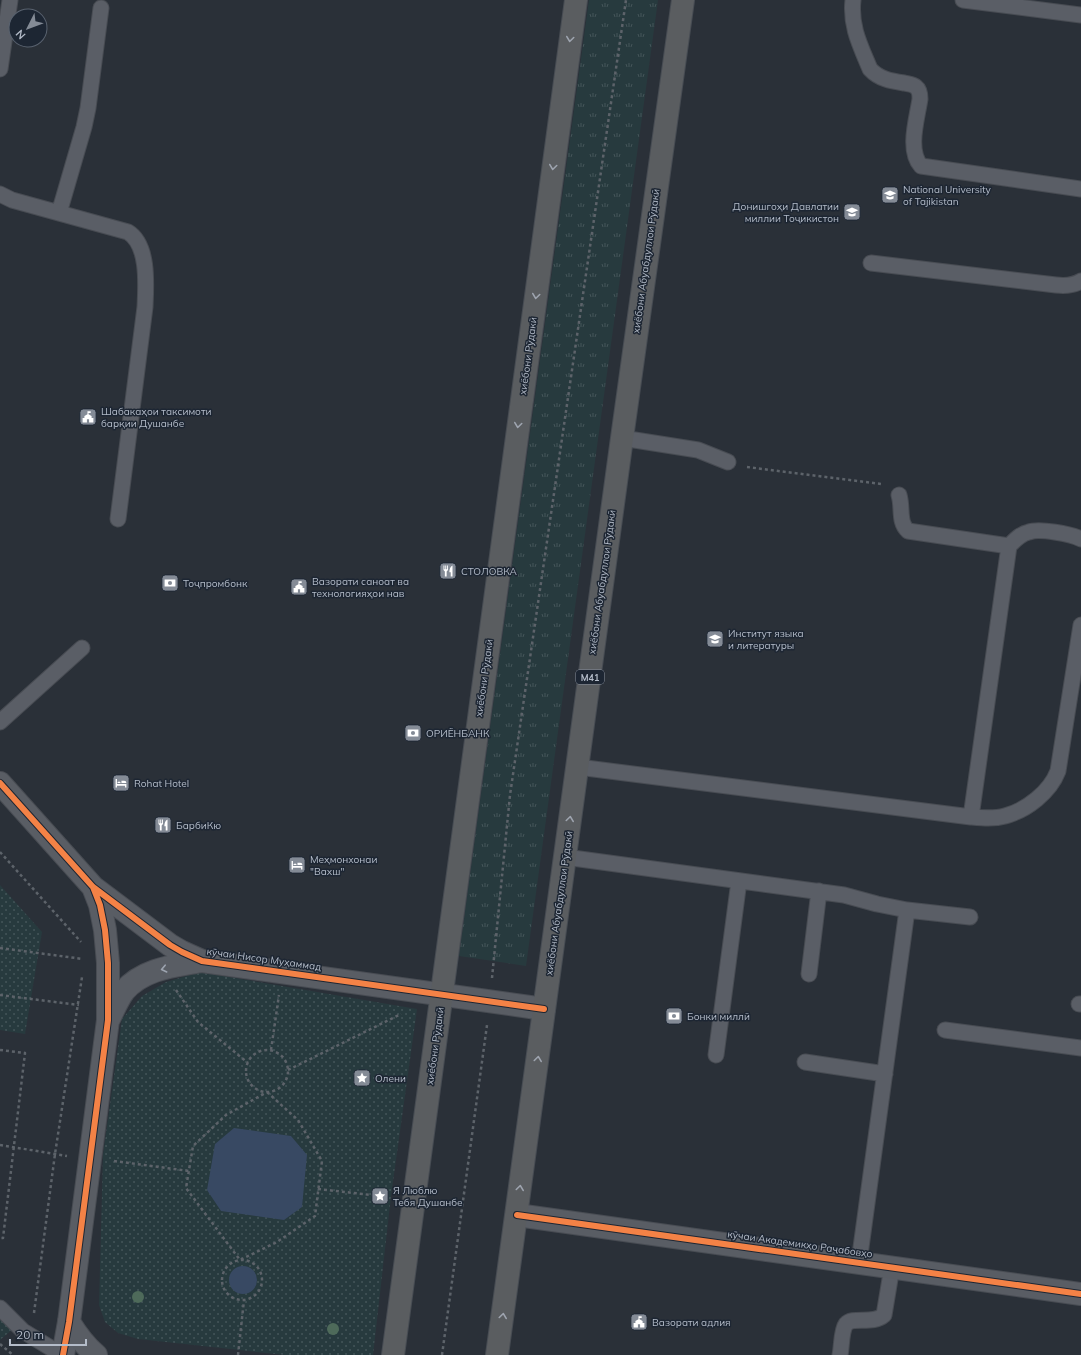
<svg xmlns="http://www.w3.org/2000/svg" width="1081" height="1355" font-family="Mulish,sans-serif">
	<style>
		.grass { fill: url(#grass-tufts) }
		.park { fill: url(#park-dots) }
		.water { fill: #384963 }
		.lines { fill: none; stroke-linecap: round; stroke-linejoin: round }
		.lane-casing { stroke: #484c53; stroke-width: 17 }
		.street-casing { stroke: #484c53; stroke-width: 24 }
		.secondary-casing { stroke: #484c53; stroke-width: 24 }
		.highway-casing { stroke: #474c53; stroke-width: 24 }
		.path { stroke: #5d636a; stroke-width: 2.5; stroke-dasharray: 3 3; stroke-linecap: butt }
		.lane { stroke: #5a5e66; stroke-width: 15 }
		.street { stroke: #5a5e66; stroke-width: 22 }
		.secondary { stroke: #595d64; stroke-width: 22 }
		.highway { stroke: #5a5d60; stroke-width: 22 }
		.cycleway-casing { stroke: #1d2633; stroke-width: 8 }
		.cycleway { stroke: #f48246; stroke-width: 6 }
		.tree { fill: #4e6a5a }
		.oneway { stroke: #9ea4af }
		.oneway2 { stroke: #9da4b0 }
		.labels { text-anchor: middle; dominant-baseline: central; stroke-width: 3; stroke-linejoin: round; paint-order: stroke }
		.shield { fill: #1d2633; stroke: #878f9c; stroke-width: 1 }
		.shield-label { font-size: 9px; font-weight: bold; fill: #b4bcc9 }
		.poi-label { font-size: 10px; fill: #b4bcc9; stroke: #1d2633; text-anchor: start }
		.street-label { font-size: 10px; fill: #b4bcc9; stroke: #1d2633 }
	</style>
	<defs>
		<pattern id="grass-tufts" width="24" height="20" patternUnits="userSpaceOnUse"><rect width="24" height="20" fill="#273a3e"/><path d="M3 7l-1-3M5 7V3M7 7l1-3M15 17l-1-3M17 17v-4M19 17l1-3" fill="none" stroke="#445559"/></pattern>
		<pattern id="park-dots" width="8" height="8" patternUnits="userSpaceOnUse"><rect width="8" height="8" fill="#273a3e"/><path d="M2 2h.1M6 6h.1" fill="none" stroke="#445559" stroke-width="1.8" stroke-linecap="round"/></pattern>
	</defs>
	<rect width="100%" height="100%" fill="#2a3038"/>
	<path class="grass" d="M589,0H658L526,966L459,956Z"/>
	<path class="park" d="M0,885L42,932L25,1034L0,1030Z
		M200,972L417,1009L391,1196L373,1355H285L138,1339L118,1333L105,1322L99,1305L103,1155L122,1019L142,996L166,982Z
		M0,1316L13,1329L0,1340Z"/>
	<path class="water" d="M234,1128L291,1136L307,1155L302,1207L284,1220L221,1211L207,1190L215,1144Z
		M229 1280a14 14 0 1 1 28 0a14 14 0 1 1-28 0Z"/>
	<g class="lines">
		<g class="lane-casing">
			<path id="lane" d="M853,0C850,26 860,45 870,69C879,79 891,81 904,83C908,84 913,84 916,87C920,90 920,95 920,99C917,119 907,150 921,166L1081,189
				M963,0L1081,15
				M0,69L10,0
				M0,194L12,200L128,232C149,245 146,285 145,307L118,519
				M59,213L84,127L88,108L101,8
				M871,263L1056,285C1065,286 1073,286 1081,281
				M622,438L698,450L728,462
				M899,495C903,508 898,522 908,531L1009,546L971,817
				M1009,546C1015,540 1020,534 1029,532C1039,528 1071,534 1081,539
				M0,722L82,648
				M578,767L971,817C983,818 994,819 1005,816C1027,810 1050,792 1058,771L1081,625
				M565,857L844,895L877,904L907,910L859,1262
				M907,910L970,917
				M809,974L819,891
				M1079,1004H1081
				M945,1030L1081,1048
				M716,1055L739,881
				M805,1062L885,1074
				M0,1308L23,1331L62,1355
				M840,1355C842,1346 841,1331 846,1324C853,1316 873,1325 884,1315L892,1267"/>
		</g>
		<g class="street-casing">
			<path id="street" d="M63,1355L69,1322"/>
		</g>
		<g class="secondary-casing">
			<path id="secondary" d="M0,783L93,887L170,945L182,952L202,961L544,1009
				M93,887L100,905L105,930L108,963V1020L69,1322C77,1335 85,1346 96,1355
				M109,1019C114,1009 118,999 124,991C144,968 175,966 202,961
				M517,1215L1081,1294"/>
		</g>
		<g class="highway-casing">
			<path id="highway" d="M393,1355L576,0
				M497,1355L622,438L683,0"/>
		</g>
		<path class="path" d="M747,467L881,484
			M0,852L81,942
			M0,948L83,959
			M492,978L510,795L626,0
			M176,990L198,1022L248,1063
			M0,995L79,1005
			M0,1050L25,1053L3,1238H0
			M271,1050L279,995
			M246 1071a21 21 0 1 1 42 0a21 21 0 1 1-42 0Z
			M288,1070L401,1014
			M267,1092L298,1120L322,1161L315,1216L277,1242L240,1260L186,1188L193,1146L226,1115Z
			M0,1145L67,1156
			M114,1161L189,1171
			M318,1189L389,1197
			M222 1280a20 20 0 1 1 40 0a20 20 0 1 1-40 0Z
			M34,1313L55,1154L82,977
			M0,1344L13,1355
			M238,1355L244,1300
			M442,1355L487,1025"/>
		<use href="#lane" class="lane"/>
		<use href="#street" class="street"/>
		<use href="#secondary" class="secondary"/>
		<use href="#highway" class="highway"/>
		<g class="cycleway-casing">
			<path id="cycleway" d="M0,783L93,887L170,945L182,952L202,961L544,1009
				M517,1215L1081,1294
				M63,1355L69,1322L108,1020V963L105,930L100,905L93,887"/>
		</g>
		<use href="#cycleway" class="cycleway"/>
	</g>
	<g class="tree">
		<circle cx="138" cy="1297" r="6"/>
		<circle cx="333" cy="1329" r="6"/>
	</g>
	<defs><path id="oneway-chevron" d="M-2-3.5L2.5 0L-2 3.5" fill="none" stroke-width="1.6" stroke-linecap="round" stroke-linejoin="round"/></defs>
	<g class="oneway">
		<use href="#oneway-chevron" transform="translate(570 39) rotate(98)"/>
		<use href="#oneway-chevron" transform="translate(553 167) rotate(98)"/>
		<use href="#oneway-chevron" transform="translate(536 296) rotate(98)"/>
		<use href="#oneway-chevron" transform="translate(518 425) rotate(98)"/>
		<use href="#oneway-chevron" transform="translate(570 819) rotate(-82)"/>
		<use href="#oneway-chevron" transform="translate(538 1059) rotate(-82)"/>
		<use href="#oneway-chevron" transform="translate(520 1188) rotate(-82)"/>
		<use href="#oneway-chevron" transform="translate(503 1316) rotate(-82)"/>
	</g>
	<use class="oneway2" href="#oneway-chevron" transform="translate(164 969) rotate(167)"/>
	<defs>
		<g id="university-square" transform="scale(0.9)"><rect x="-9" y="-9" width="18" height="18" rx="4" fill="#848b96" stroke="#1d2633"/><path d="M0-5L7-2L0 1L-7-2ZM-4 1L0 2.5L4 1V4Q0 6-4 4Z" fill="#fff"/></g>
		<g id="civic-square" transform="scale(0.9)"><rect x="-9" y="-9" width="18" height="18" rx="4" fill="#848b96" stroke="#1d2633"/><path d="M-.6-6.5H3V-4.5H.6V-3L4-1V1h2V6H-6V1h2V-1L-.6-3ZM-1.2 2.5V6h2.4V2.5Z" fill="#fff"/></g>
		<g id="restaurant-square" transform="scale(0.9)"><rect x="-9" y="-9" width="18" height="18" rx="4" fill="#848b96" stroke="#1d2633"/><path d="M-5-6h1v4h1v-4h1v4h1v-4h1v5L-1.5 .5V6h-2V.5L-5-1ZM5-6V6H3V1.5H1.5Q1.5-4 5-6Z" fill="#fff"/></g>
		<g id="bank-square" transform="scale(0.9)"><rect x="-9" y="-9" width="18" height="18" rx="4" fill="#848b96" stroke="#1d2633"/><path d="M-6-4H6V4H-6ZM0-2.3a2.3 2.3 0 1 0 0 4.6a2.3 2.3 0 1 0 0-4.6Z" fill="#fff"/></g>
		<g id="hotel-square" transform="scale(0.9)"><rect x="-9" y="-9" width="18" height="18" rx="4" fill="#848b96" stroke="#1d2633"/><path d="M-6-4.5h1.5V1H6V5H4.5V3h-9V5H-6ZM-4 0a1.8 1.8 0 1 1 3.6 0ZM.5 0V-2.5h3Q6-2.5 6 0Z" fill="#fff"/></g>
		<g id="sight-square" transform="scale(0.9)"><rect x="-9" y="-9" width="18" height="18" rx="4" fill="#848b96" stroke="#1d2633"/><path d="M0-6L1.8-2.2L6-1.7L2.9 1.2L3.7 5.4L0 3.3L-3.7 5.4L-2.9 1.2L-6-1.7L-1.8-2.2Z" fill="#fff"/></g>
	</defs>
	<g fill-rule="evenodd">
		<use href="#university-square" x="890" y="195"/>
		<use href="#university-square" x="852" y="212"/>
		<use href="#civic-square" x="88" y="417"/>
		<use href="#restaurant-square" x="448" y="571"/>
		<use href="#bank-square" x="170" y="583"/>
		<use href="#civic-square" x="299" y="587"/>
		<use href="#university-square" x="715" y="639"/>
		<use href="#bank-square" x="413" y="733"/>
		<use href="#hotel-square" x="121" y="783"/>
		<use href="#restaurant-square" x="163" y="825"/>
		<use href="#hotel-square" x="297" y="865"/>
		<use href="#bank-square" x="674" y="1016"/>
		<use href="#sight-square" x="362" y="1078"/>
		<use href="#sight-square" x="380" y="1196"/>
		<use href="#civic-square" x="639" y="1322"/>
	</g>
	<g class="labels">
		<rect class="shield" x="576" y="670" width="28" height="14" rx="3"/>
		<g class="shield-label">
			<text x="590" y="677">M41</text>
		</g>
		<g class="poi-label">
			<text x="903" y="189">National University<tspan x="903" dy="12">of Tajikistan</tspan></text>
			<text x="839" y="206" text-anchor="end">Донишгоҳи Давлатии<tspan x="839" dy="12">миллии Тоҷикистон</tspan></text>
			<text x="101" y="411">Шабакаҳои таксимоти<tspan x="101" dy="12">барқии Душанбе</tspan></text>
			<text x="461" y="571">СТОЛОВКА</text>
			<text x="312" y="581">Вазорати саноат ва<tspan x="312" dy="12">технологияҳои нав</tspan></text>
			<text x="183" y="583">Тоҷпромбонк</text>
			<text x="728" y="633">Институт языка<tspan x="728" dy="12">и литературы</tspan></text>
			<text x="426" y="733">ОРИЁНБАНК</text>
			<text x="134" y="783">Rohat Hotel</text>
			<text x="176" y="825">БарбиКю</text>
			<text x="310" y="859">Меҳмонхонаи<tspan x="310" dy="12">"Вахш"</tspan></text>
			<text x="687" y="1016">Бонки миллӣ</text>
			<text x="375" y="1078">Олени</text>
			<text x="393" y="1190">Я Люблю<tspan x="393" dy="12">Тебя Душанбе</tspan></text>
			<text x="652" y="1322">Вазорати адлия</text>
		</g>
		<g class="street-label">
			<text transform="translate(646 261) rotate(-82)">хиёбони Абуабдуллои Рӯдакӣ</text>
			<text transform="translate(528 356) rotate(-82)">хиёбони Рӯдакӣ</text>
			<text transform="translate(602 582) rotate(-82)">хиёбони Абуабдуллои Рӯдакӣ</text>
			<text transform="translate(484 678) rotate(-82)">хиёбони Рӯдакӣ</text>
			<text transform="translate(559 903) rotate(-82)">хиёбони Абуабдуллои Рӯдакӣ</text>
			<text transform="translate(264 959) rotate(8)">кӯчаи Нисор Муҳаммад</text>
			<text transform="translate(435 1046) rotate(-82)">хиёбони Рӯдакӣ</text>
			<text transform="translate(800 1244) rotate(8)">кӯчаи Академикҳо Раҷабовҳо</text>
		</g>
	</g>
	<g transform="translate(28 28) rotate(228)"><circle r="19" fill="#1d2633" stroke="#59626f"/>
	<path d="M0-3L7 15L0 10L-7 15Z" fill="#848b96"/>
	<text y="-6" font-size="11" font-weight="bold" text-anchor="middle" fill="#b4bcc9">N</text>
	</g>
	<path d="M10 1339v6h76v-6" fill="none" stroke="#b4bcc9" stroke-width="2"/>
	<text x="16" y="1339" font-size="12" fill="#b4bcc9" stroke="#1d2633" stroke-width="3" paint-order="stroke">20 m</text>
</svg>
